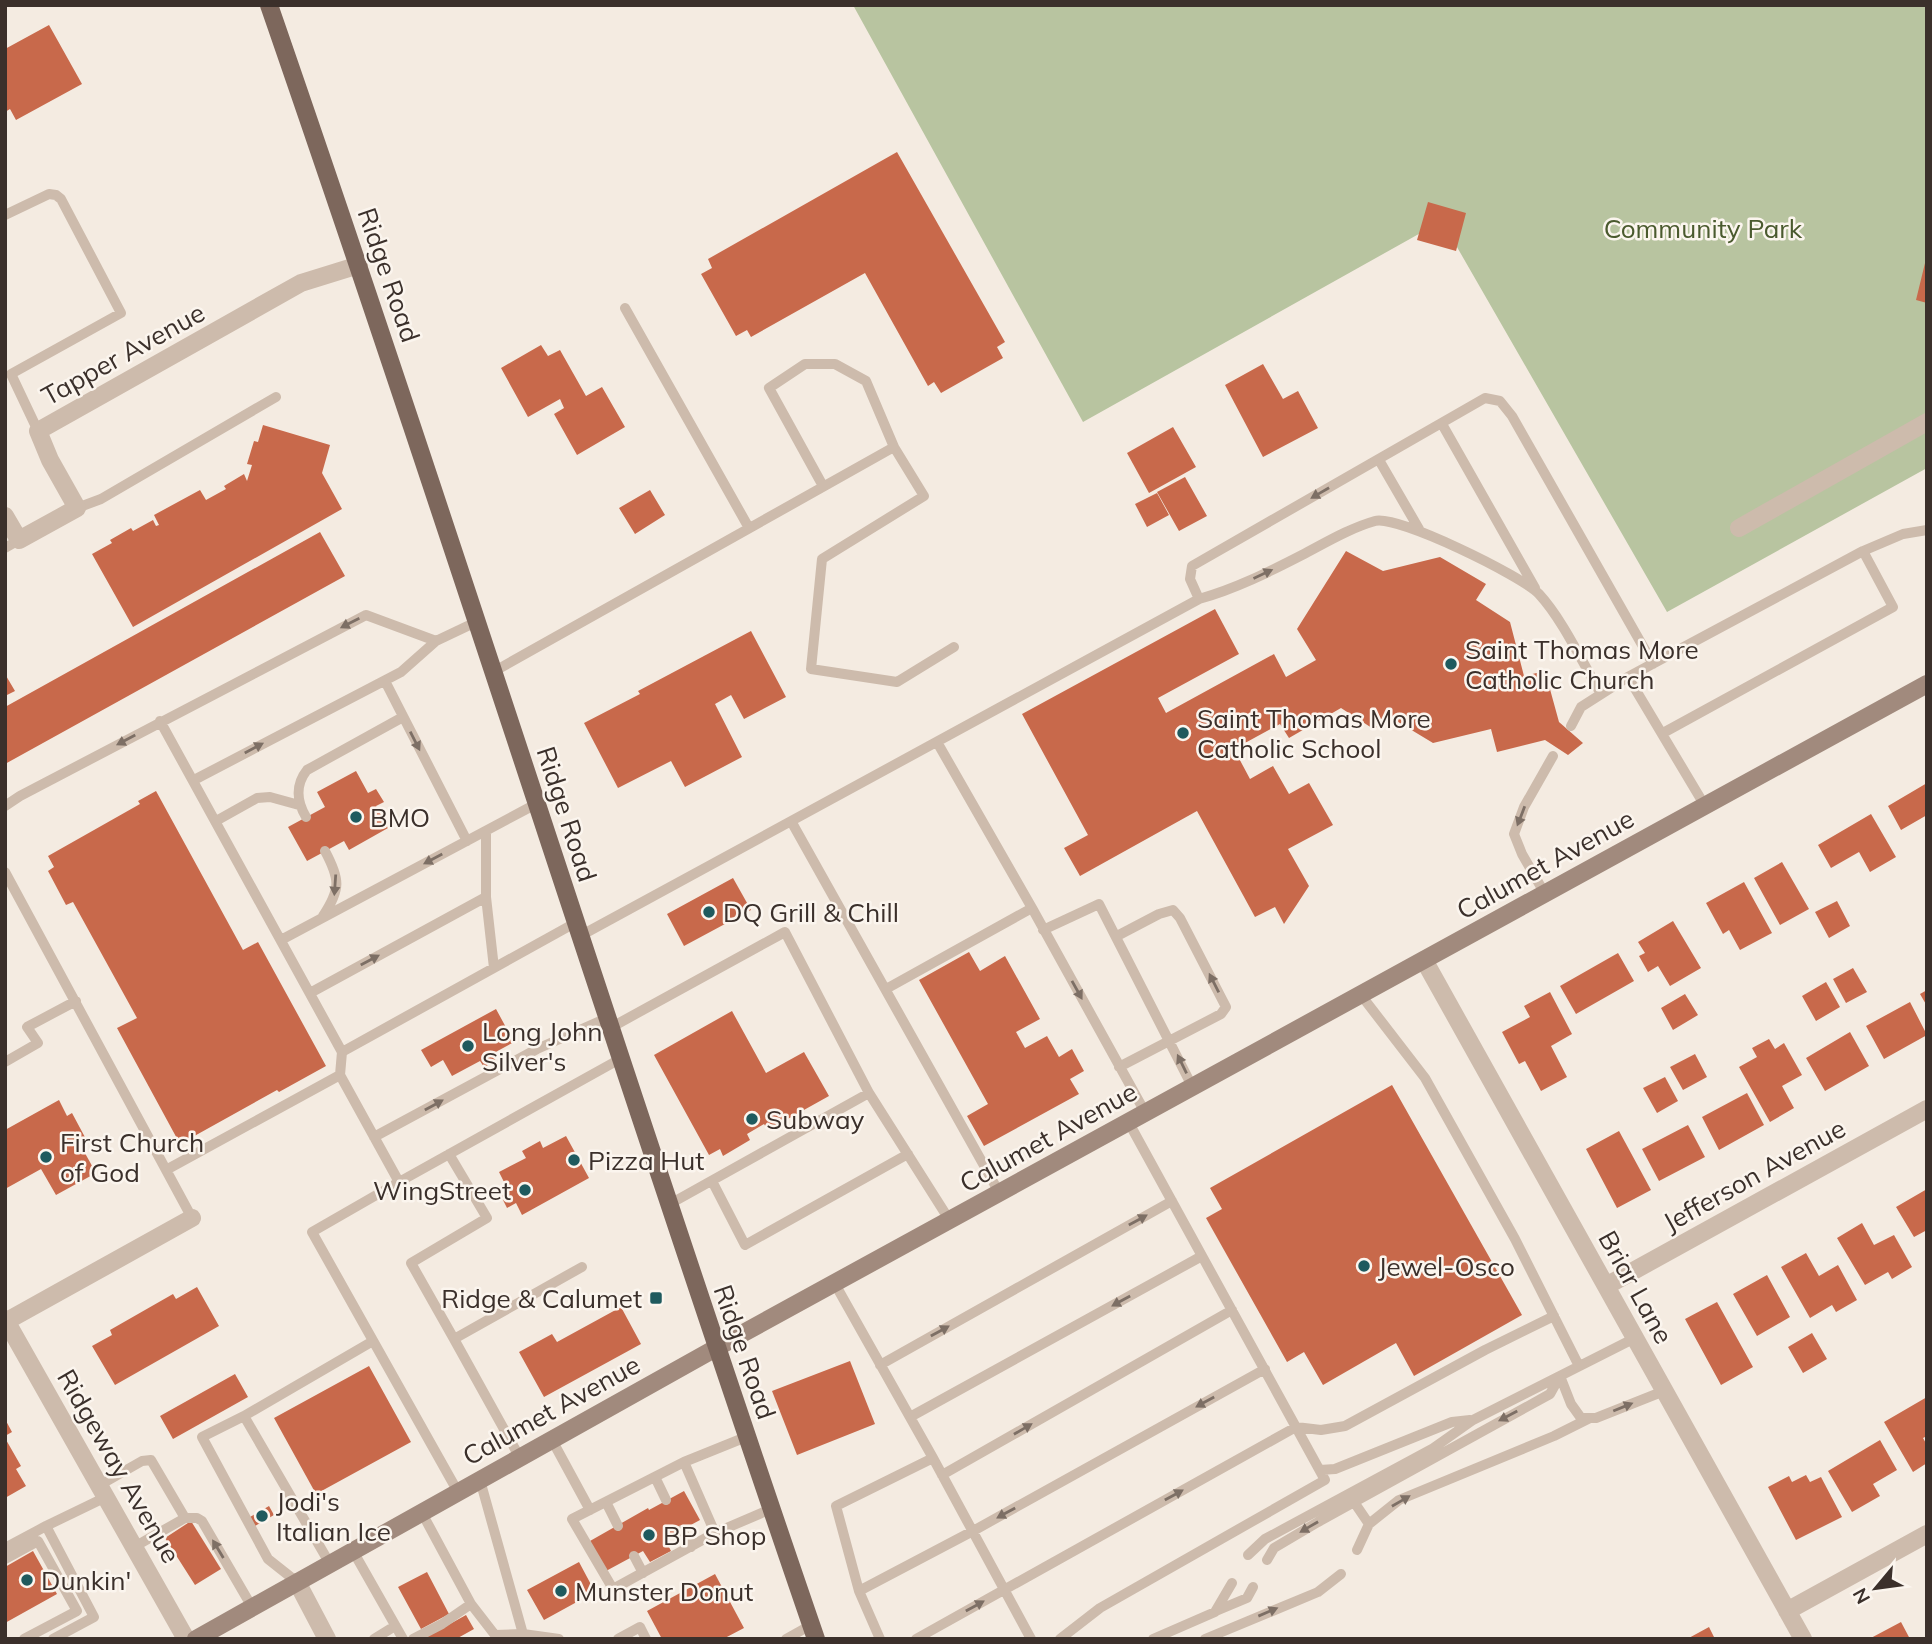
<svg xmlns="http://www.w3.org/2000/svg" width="1932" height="1644" font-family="Mulish,sans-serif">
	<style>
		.green { fill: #b8c4a0 }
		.building { fill: #c8694b }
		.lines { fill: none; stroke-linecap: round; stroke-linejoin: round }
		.lane { stroke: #cdbbac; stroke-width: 10 }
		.street { stroke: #cdbbac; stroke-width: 18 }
		.secondary { stroke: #a18a7d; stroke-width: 18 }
		.primary { stroke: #7d675c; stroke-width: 18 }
		.oneway { fill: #7d6f65 }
		.poi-dot { fill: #1f5a5e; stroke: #fbf5ee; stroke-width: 2.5 }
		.labels { text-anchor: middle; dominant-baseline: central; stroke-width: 5; stroke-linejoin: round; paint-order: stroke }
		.park-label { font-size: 26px; fill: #4a5a2e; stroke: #fbf5ee }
		.street-label { font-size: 26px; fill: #3b302b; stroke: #fbf5ee }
		.poi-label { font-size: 26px; fill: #3b302b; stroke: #fbf5ee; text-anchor: start }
	</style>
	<rect width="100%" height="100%" fill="#f4ebe1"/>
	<path class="green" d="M853,5H1927V468L1667,612L1442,221L1083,422Z"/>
	<path class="building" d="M49,25L82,84L16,120L10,109L5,112V49Z
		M897,152L1005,342L997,347L1003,358L941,393L934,382L928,386L865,273L751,337L747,330L736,336L701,274L712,268L708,259Z
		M1428,202L1466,213L1456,251L1417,240Z
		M1926,259H1927V303L1916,300Z
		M541,345L548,356L560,350L586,396L602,387L625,427L577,455L554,414L564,408L560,399L528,417L501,368Z
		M1263,364L1283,399L1298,391L1318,428L1263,457L1225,385Z
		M263,425L330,445L322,473L342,509L133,627L92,554L112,543L110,540L131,528L133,531L153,520L156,526L159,525L154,515L200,490L206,500L226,489L224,486L244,474L247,481L252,465L247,464L254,441L258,442Z
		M1173,427L1196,467L1149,493L1127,453Z
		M1185,477L1207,516L1179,531L1157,492Z
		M650,490L665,515L635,534L619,508Z
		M1157,493L1169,515L1147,527L1135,504Z
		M320,532L345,576L5,764V707Z
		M1346,551L1383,571L1440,557L1486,584L1476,600L1510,622L1524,676L1545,671L1559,722L1583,743L1568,755L1545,740L1497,752L1491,729L1433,743L1385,714L1375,730L1341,708L1289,738L1280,724L1234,749L1250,779L1273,766L1289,794L1309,783L1333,825L1288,849L1309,886L1284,924L1275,907L1255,917L1197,811L1080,876L1064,848L1088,835L1022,714L1215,609L1239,654L1158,698L1166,713L1274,654L1286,677L1316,660L1297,629Z
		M751,631L786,697L744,719L731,695L715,704L742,757L685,787L671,761L618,788L584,723L640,694L638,691Z
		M5,674L15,691L5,696Z
		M356,771L368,793L376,789L384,802L376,806L388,828L349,850L344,841L307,861L288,827L325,807L317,792Z
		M1927,783V815L1901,830L1888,806Z
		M156,791L243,950L258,942L326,1066L279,1092L277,1090L180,1144L117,1028L137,1018L73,902L66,905L48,871L54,867L48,856L140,804L138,801Z
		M1871,814L1896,857L1870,872L1859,852L1831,868L1818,845Z
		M1782,862L1809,909L1780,925L1754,878Z
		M733,878L751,910L684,946L667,914Z
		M1744,882L1772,933L1740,950L1729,930L1723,934L1706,903Z
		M1837,901L1850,926L1829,938L1815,912Z
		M1673,921L1701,968L1670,986L1658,966L1648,972L1639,956L1645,953L1638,942Z
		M969,952L980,971L1005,956L1040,1019L1016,1032L1025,1048L1047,1036L1059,1057L1072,1049L1084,1071L1070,1079L1079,1094L984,1146L967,1116L988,1104L919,980Z
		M1618,953L1634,981L1576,1014L1560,986Z
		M1853,968L1867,992L1846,1003L1833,979Z
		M1826,982L1840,1007L1816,1021L1802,996Z
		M1927,990V1006L1920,994Z
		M1550,992L1572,1034L1551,1046L1567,1077L1541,1091L1525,1061L1519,1064L1502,1032L1530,1017L1524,1006Z
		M1685,994L1698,1015L1673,1030L1661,1008Z
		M1910,1002L1927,1035L1884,1059L1866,1026Z
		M496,1009L514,1042L492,1054L496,1061L484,1067L480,1061L452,1076L443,1060L431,1067L421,1050Z
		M732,1011L766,1073L804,1052L829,1096L768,1130L764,1124L747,1134L750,1140L723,1156L720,1149L709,1155L654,1055Z
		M1850,1032L1869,1066L1825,1091L1806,1058Z
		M1769,1039L1775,1049L1784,1043L1802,1075L1782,1086L1794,1108L1770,1122L1739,1067L1757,1057L1752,1048Z
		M1695,1054L1707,1077L1683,1090L1670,1067Z
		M1665,1077L1678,1101L1657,1113L1643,1088Z
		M1392,1085L1522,1315L1414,1376L1396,1343L1323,1385L1304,1352L1287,1362L1206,1218L1222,1209L1210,1188Z
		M1747,1093L1764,1125L1719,1150L1702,1117Z
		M59,1100L67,1116L72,1113L87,1141L81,1146L96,1173L56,1195L41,1169L5,1189V1130Z
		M1688,1125L1705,1157L1659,1181L1642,1149Z
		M1619,1131L1651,1190L1617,1208L1586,1149Z
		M566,1136L589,1178L522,1215L516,1203L507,1208L497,1188L505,1184L499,1172L526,1158L522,1151L540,1141L543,1148Z
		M1927,1189V1230L1914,1237L1896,1207Z
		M1862,1223L1874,1245L1894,1235L1912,1267L1892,1279L1888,1272L1865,1285L1837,1238Z
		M1806,1253L1819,1276L1838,1265L1857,1300L1836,1312L1832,1305L1810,1318L1781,1267Z
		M1767,1275L1790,1317L1757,1336L1733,1294Z
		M197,1287L219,1326L115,1385L92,1346L112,1335L110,1330L173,1294L176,1299Z
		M1717,1302L1753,1367L1721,1385L1685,1319Z
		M621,1307L641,1344L544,1397L519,1352L552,1334L557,1342Z
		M1812,1333L1827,1359L1803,1373L1788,1347Z
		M850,1361L875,1424L797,1455L772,1391Z
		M369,1366L411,1442L316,1494L274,1418Z
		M235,1374L248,1397L173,1439L160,1416Z
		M1927,1397V1436L1923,1438L1927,1445V1463L1913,1472L1884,1422Z
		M5,1419L12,1432L5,1436Z
		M5,1438L21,1466L16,1469L26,1486L5,1498Z
		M1880,1440L1897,1470L1873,1484L1880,1496L1852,1512L1828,1471Z
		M1806,1475L1810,1482L1821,1477L1842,1517L1796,1540L1768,1487L1789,1476L1792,1482Z
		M684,1491L700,1520L665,1539L671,1551L650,1562L643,1551L606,1571L590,1541L648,1508L649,1510Z
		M269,1506L274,1515L255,1526L250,1517Z
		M191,1521L221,1569L195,1585L165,1538Z
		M33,1551L57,1594L5,1623V1567Z
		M579,1562L595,1592L544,1620L527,1590Z
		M427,1572L449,1614L421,1629L398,1587Z
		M715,1574L744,1628L723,1639H662L647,1611Z
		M466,1615L474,1629L456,1639H423Z
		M1901,1622L1910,1639H1869Z
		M1709,1627L1715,1639H1687Z"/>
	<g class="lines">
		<path class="lane" d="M5,215L49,194L56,195L61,199L121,313L11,374L38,431
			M625,308L749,528
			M1442,424L1535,588
			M1379,460L1419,529
			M823,486L769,388L805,364H835L866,381L894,447
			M77,508L101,499L276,397
			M5,548L19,540
			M1199,599L1190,579L1192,566L1485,398L1500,401L1512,416L1653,664
			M493,672L894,447L924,496L822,559L811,669L897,682L954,647
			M1628,677L1705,806
			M385,681L467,841
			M160,721L342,1052L340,1075L166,1170
			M1571,726L1581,707L1628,677L1863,551L1903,534L1927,530
			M1663,733L1893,607L1863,551
			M937,742L1032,908
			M194,780L401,672L436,641L476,622
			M5,806L20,796L366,615L436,641
			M306,817C297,802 295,785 307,770L403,717
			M216,821L257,798L270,797L299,805
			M791,821L1000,1194
			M486,831V897
			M5,872L192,1218
			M1545,894L1522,854L1514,834L1524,807L1553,756
			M323,916C341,889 340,879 325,851
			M1043,930L1099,904L1193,1088
			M580,936L1199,599C1235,589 1269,572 1302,555C1325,543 1350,528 1375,521C1398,515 1522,576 1539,594C1563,620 1583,664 1601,694
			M1117,936L1159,914L1173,910L1180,918L1226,1007L1221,1014L1119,1067
			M281,940L536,804
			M886,989L1032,908L1146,1114
			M310,993L486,897L494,968
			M1361,995L1425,1078L1515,1239L1579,1366
			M610,1028L785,932L869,1093
			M342,1052L575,923
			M5,1062L38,1043L27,1027L76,1001
			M340,1075L399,1182L620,1059
			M374,1137L537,1049L607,1018
			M449,1154L487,1218L411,1263L454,1339
			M712,1181L745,1245L908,1154
			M399,1182L312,1232L458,1492
			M668,1205L869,1093L950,1221
			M835,1284L933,1458L1031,1639
			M880,1365L1172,1201
			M1560,1376L1571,1404L1581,1418H1596L1664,1391
			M244,1416L202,1437L268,1559L297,1582
			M910,1417L1202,1256
			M746,1437L684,1462L572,1519L613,1589L715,1533L771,1509
			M552,1440L590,1510
			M520,1458L454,1339L582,1267
			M684,1462L715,1533
			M1320,1470L1335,1469L1452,1422L1470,1420
			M942,1475L1232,1310
			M655,1477L666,1500
			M100,1485L142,1461L151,1460L185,1518H197L202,1521L252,1607
			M606,1502L618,1526
			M1354,1502L1369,1524
			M46,1526L106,1497
			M682,1530L691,1547
			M134,1547L185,1518
			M5,1548L46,1526L94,1617L53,1639
			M1357,1550L1369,1524L1399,1500L1554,1436L1590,1418
			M353,1551L403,1639
			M1248,1555L1265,1539L1432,1449L1473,1420L1635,1338
			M634,1556L643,1573
			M5,1559L38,1541L77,1611L24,1639
			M1267,1560L1274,1548L1318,1522L1550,1394L1560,1376
			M330,1564L244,1416L373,1341
			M859,1591L973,1531L1265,1369
			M471,1604L495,1635L523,1634L480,1480
			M1216,1611L1247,1598L1253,1587
			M523,1634L559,1639
			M374,1639L395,1626
			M413,1639L442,1624L471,1604L422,1513
			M618,1639L640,1627L646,1639
			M786,1639L811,1625
			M880,1639L859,1591L836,1506L933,1458
			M916,1639L1296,1427L1321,1430L1345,1426L1485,1350L1554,1316
			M1060,1639L1100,1608L1325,1480L1129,1123
			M1153,1639L1215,1612L1232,1583
			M1205,1639L1318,1592L1341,1574"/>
		<path class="street" d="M5,516L19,540L77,508L50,460L38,431L301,283L359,265
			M1739,528L1927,422
			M1424,960L1803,1639
			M1606,1286L1927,1109
			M5,1319L186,1639
			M5,1322L192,1218
			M297,1582L327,1639
			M1787,1611L1927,1534"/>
		<path class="secondary" d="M196,1639L716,1348L1927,684"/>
		<path class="primary" d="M269,5C457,548 629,1096 816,1639"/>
	</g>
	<defs><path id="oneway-solid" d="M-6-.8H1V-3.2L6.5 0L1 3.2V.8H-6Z" transform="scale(1.75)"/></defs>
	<g class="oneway">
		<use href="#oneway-solid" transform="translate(1320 493) rotate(150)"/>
		<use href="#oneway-solid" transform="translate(1263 574) rotate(-25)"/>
		<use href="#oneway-solid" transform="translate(350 623) rotate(153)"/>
		<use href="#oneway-solid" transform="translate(126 740) rotate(152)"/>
		<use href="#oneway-solid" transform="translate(415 741) rotate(63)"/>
		<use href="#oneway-solid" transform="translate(254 748) rotate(-28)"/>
		<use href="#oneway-solid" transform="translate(1521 816) rotate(111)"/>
		<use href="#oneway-solid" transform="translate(433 859) rotate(152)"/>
		<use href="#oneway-solid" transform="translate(335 885) rotate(94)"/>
		<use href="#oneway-solid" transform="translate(370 960) rotate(-28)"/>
		<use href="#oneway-solid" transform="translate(1214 983) rotate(-117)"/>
		<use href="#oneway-solid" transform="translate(1077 990) rotate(61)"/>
		<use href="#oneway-solid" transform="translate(1182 1064) rotate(-116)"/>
		<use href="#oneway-solid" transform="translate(434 1105) rotate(-29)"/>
		<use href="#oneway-solid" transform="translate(1138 1220) rotate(-29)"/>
		<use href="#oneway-solid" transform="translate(1121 1301) rotate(151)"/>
		<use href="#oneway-solid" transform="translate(940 1331) rotate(-29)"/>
		<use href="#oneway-solid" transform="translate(1205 1402) rotate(151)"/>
		<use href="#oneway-solid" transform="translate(1623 1407) rotate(-22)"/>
		<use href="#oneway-solid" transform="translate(1508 1416) rotate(152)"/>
		<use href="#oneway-solid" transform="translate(1023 1429) rotate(-30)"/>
		<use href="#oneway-solid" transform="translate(1174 1495) rotate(-29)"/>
		<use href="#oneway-solid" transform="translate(1401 1501) rotate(-30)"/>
		<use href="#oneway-solid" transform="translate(1006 1513) rotate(151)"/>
		<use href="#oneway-solid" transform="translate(1309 1527) rotate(150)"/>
		<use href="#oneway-solid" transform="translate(218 1549) rotate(-121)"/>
		<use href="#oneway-solid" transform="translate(975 1606) rotate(-29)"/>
		<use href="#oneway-solid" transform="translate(1268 1612) rotate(-23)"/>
	</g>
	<g class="poi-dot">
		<circle cx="1451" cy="664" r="7"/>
		<circle cx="1183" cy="733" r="7"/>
		<circle cx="356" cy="817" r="7"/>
		<circle cx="709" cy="912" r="7"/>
		<circle cx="468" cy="1046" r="7"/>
		<circle cx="752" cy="1119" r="7"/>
		<circle cx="46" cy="1157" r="7"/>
		<circle cx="574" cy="1160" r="7"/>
		<circle cx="525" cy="1190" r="7"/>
		<circle cx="1364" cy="1266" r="7"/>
		<rect x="649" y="1291" width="14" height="14" rx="3.5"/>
		<circle cx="262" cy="1516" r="7"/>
		<circle cx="649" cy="1535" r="7"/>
		<circle cx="27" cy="1580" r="7"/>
		<circle cx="561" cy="1591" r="7"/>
	</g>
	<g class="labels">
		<g class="park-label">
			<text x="1703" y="228">Community Park</text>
		</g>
		<g class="street-label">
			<text transform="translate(389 275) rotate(71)">Ridge Road</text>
			<text transform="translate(123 354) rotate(-29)">Tapper Avenue</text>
			<text transform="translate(567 814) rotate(72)">Ridge Road</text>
			<text transform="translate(1545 864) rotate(-29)">Calumet Avenue</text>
			<text transform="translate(1048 1137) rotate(-29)">Calumet Avenue</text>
			<text transform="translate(1754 1175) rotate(-29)">Jefferson Avenue</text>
			<text transform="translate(1636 1287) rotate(61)">Briar Lane</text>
			<text transform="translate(745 1352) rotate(71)">Ridge Road</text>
			<text transform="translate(551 1410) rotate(-29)">Calumet Avenue</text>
			<text transform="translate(119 1466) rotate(60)">Ridgeway Avenue</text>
		</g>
		<g class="poi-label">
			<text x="1465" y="649">Saint Thomas More<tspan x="1465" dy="30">Catholic Church</tspan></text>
			<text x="1197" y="718">Saint Thomas More<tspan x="1197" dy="30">Catholic School</tspan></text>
			<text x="370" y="817">BMO</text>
			<text x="723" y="912">DQ Grill &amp; Chill</text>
			<text x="482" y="1031">Long John<tspan x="482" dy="30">Silver's</tspan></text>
			<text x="766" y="1119">Subway</text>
			<text x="60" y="1142">First Church<tspan x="60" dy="30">of God</tspan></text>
			<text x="588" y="1160">Pizza Hut</text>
			<text x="511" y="1190" text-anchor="end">WingStreet</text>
			<text x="1378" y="1266">Jewel-Osco</text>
			<text x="642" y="1298" text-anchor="end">Ridge &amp; Calumet</text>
			<text x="276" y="1501">Jodi's<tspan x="276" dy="30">Italian Ice</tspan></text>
			<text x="663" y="1535">BP Shop</text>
			<text x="41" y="1580">Dunkin'</text>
			<text x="575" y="1591">Munster Donut</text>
		</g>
	</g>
	<rect width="1932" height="1644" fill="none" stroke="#3b302b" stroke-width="14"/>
	<g transform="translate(1876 1588) rotate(241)" stroke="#fbf5ee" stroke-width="5" paint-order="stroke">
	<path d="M0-5L12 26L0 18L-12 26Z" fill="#3b302b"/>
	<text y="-10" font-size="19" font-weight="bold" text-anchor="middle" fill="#3b302b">N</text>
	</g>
</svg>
